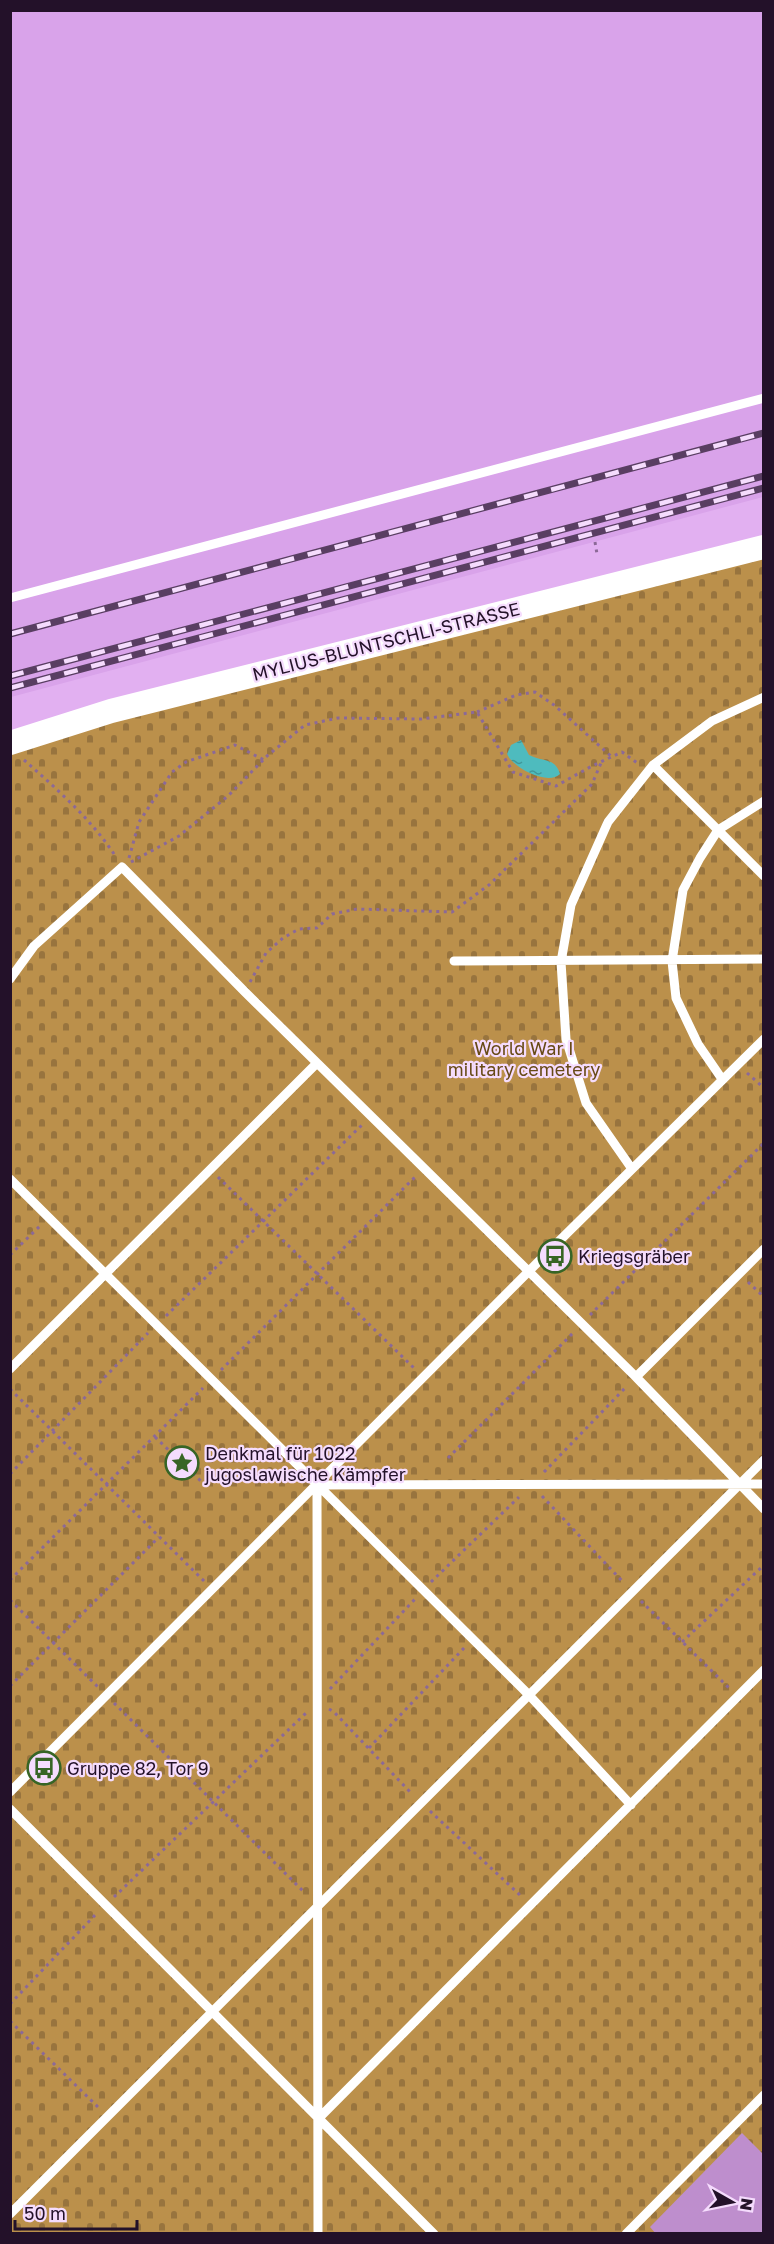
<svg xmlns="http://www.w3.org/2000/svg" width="774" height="2244" font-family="'Golos Text',sans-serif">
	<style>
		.built { fill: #d9a3ea }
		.cemetery { fill: url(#cemetery-stones) }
		.water { fill: url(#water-ripples) }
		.building { fill: #be8ecd }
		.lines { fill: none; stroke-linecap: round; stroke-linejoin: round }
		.path { stroke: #8c6997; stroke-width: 3; stroke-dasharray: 3 4.5; stroke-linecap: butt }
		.service { stroke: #fff; stroke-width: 9 }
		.tertiary { stroke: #fff; stroke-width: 24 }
		.rail-casing { stroke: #593e62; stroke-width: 7 }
		.rail { stroke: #f5dcfd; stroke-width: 4.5; stroke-dasharray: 14; stroke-linecap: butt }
		.labels { text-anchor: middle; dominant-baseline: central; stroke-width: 4.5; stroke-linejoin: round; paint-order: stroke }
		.street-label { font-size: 18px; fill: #231129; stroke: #f5dcfd }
		.park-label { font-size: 18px; fill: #674a16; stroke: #f5dcfd }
		.poi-label { font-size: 18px; fill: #231129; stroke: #f5dcfd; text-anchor: start }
	</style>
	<defs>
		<pattern id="cemetery-stones" width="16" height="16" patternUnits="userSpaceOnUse" patternTransform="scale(1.5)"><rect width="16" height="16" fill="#bb904b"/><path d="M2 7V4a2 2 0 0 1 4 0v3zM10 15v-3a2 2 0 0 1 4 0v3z" fill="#98743e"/></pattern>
		<pattern id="water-ripples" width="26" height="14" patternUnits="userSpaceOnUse" patternTransform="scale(1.5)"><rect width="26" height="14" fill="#4ebbbe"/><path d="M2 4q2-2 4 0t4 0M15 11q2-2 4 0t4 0" fill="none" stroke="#40979a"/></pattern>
	</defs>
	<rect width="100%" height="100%" fill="#e2b0f1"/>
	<path class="built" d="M11,11H763V497L11,697Z"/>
	<path class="cemetery" d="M763,557V2233H11L10,753L114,718Z"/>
	<path class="water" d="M521,740L529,755C542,762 555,757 560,774C548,786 513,768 507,754L511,745Z"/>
	<path class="building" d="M742,2133L764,2155V2234H656L650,2227Z"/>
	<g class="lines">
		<path class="path" d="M595,542L597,554
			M477,712L516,695L535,692L554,705L612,757
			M24,760C57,789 92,820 116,857
			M129,858L139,822L172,772L186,762L235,745L264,760
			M131,862L179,836L228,796L267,756L305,725L338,718L421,719L477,712L513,772L556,786L592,766L622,752L640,765
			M250,982L266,953L283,938L299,929L317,928L332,914L357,909L452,912L489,885L592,784L601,763
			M747,1073L764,1088
			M218,1177L415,1369
			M10,1255L41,1225
			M748,1282L764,1297
			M590,1315L764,1143
			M166,1316L363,1124
			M221,1370L416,1176
			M10,1389L205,1582
			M155,1437L205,1485
			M448,1458L573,1333
			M544,1472L627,1386
			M10,1474L148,1333
			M542,1496L624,1583
			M10,1580L203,1388
			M431,1582L519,1497
			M10,1600L98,1687
			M641,1601L730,1689
			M682,1642L764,1565
			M10,1686L159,1537
			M330,1689L416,1598
			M114,1703L303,1891H305
			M329,1709L334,1712L412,1794
			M369,1748L465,1647
			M430,1811L522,1897
			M114,1897L306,1713
			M10,2004L98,1912
			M10,2021L100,2109"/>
		<path class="service" d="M10,598L764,398
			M653,765L764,876
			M454,961L764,959
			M10,979L34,946L122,867L245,992L636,1377L764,1509
			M722,1079L698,1044L676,998L672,961L683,890L700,858L718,830L764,801
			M632,1169L586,1103L566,1039L561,962L571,905L608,822L653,765L712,721L764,697
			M10,1179L529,1695L631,1805
			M10,1369L317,1063
			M636,1377L764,1249
			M10,1792L549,1251L764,1039
			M10,1809L434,2234
			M319,2118L764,1670
			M10,2214L764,1460
			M318,2234L317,1485L764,1484
			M626,2234L764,2095"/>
		<path class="tertiary" d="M10,743L111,711L764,547"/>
		<g class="rail-casing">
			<path id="rail" d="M10,634L764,433
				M10,676L764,476
				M10,688L764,488"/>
		</g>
		<use href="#rail" class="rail"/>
	</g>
	<defs>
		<g id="bus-ring" transform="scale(1.725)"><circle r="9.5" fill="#f5dcfd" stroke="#376525" stroke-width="1.5"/><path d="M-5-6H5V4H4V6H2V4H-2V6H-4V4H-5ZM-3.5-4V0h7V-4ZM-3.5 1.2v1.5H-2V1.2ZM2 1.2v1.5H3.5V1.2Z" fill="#376525"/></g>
		<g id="sight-ring" transform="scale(1.725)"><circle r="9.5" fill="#f5dcfd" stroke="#376525" stroke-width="1.5"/><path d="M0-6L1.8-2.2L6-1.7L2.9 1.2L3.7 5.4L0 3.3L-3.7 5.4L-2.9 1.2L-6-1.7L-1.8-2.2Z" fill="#376525"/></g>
	</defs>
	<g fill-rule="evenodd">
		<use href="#bus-ring" x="555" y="1256"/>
		<use href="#sight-ring" x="182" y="1463"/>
		<use href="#bus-ring" x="44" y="1768"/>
	</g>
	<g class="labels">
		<g class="street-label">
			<text transform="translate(386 641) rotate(-14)">MYLIUS-BLUNTSCHLI-STRASSE</text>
		</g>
		<g class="park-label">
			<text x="524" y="1048">World War I<tspan x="524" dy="21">military cemetery</tspan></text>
		</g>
		<g class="poi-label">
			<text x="578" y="1256">Kriegsgräber</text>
			<text x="205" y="1453">Denkmal für 1022<tspan x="205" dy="21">jugoslawische Kämpfer</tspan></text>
			<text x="67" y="1768">Gruppe 82, Tor 9</text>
		</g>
	</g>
	<rect width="774" height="2244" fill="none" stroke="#231129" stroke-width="24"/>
	<g transform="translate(732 2202) rotate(99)" stroke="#f5dcfd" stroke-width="4.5" paint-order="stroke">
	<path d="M0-4.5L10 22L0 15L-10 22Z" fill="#231129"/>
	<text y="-9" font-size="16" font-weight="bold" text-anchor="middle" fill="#231129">N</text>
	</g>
	<path d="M15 2220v9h122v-9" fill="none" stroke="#231129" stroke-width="3"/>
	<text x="24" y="2220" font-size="18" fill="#231129" stroke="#f5dcfd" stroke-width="4.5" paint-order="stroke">50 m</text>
</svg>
